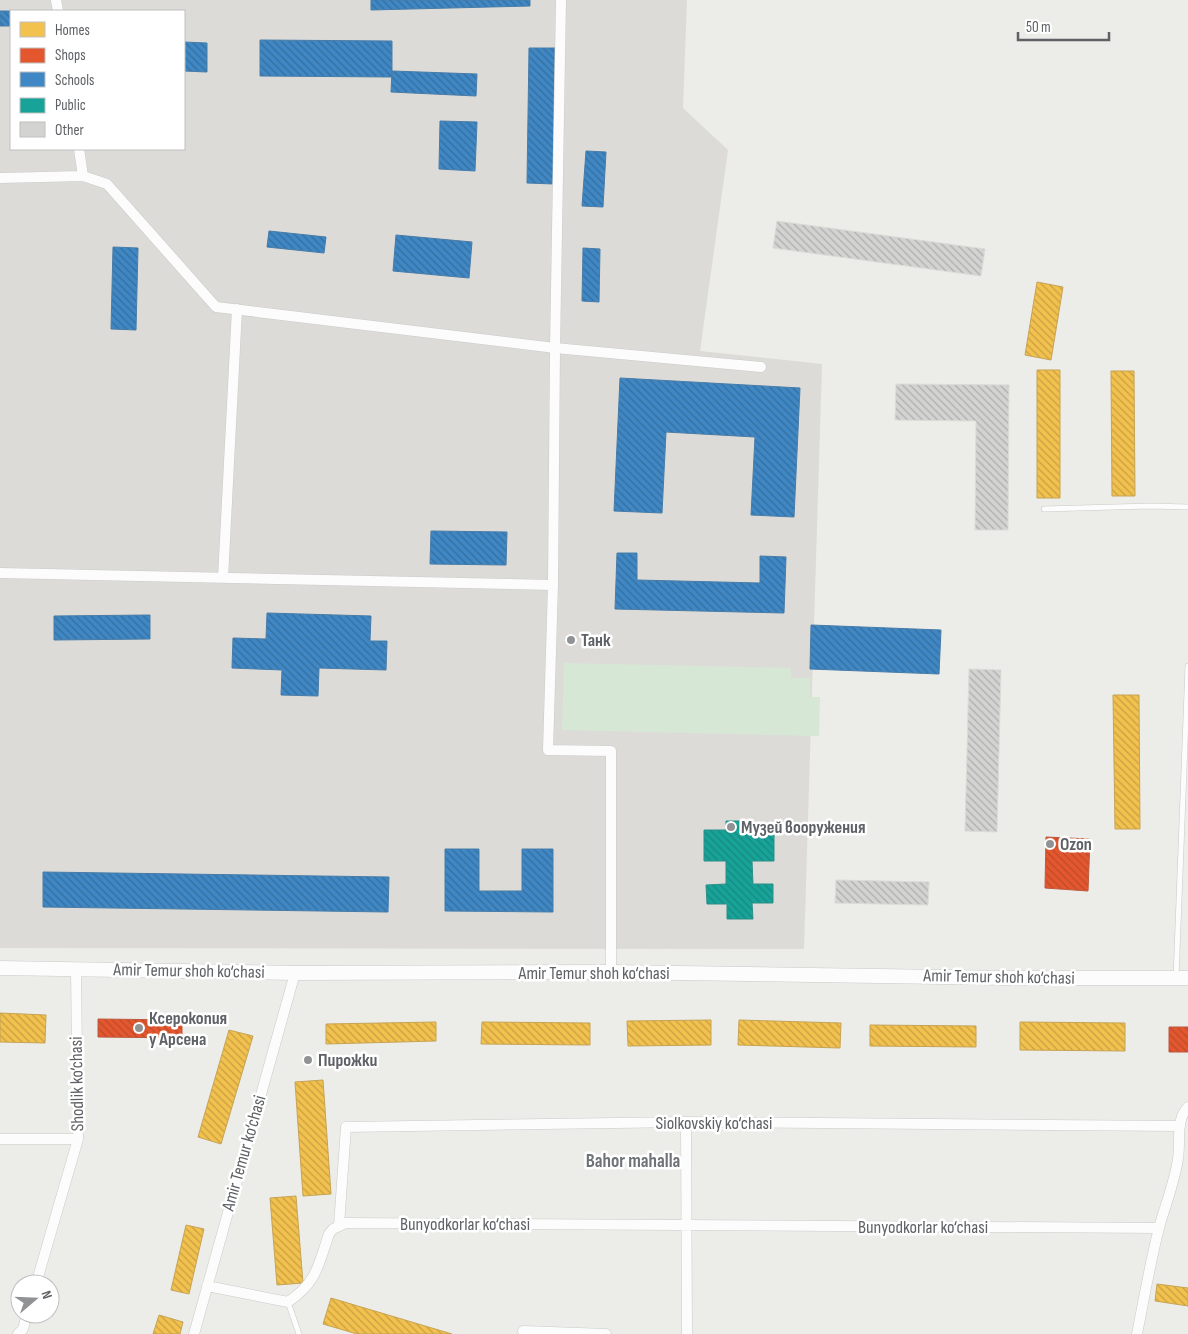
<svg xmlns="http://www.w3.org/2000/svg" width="1188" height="1334" font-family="'Sofia Sans Condensed',sans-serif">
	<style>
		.education { fill: #dcdbd7; fill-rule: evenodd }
		.park { fill: #d7e7d6 }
		.homes { fill: url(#homes-back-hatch); stroke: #c6a455 }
		.shops { fill: url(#shops-back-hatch); stroke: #bc5a3e }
		.schools { fill: url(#schools-back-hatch); stroke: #487ca8 }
		.public { fill: url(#public-back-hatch); stroke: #2c8f89 }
		.building { fill: url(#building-back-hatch); stroke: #dcdbd8 }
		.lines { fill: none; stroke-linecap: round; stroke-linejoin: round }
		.lane-casing { stroke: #cacac9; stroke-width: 6 }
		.street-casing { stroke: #cacac9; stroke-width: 11 }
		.secondary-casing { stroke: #c9cac9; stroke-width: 15 }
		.lane { stroke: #fcfcfc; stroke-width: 5 }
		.street { stroke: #fcfcfc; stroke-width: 10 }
		.secondary { stroke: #fcfcfc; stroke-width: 14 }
		.poi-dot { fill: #909293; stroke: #fff; stroke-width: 2 }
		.labels { text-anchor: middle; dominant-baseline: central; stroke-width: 5; stroke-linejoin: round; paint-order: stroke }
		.poi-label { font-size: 18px; font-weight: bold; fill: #5e6165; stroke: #fff; text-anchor: start }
		.street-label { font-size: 18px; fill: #5e6165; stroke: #fff }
		.neighbourhood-label { font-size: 19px; font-weight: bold; fill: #6f7377; stroke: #fff }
	</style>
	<defs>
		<pattern id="homes-back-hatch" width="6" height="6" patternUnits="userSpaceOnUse" patternTransform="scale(1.25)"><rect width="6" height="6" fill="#f2c14e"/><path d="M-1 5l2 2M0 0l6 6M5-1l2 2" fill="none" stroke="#c7a044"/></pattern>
		<pattern id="shops-back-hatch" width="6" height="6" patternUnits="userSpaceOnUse" patternTransform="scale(1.25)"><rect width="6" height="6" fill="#e4572e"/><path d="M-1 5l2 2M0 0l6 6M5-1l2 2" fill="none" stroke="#bc4b2b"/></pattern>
		<pattern id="schools-back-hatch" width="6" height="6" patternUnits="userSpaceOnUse" patternTransform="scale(1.25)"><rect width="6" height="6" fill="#3f88c5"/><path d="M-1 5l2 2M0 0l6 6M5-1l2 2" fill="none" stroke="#366d9b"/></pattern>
		<pattern id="public-back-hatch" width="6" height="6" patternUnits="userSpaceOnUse" patternTransform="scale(1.25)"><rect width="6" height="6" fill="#17a398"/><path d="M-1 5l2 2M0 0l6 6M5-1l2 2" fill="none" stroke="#188880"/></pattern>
		<pattern id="building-back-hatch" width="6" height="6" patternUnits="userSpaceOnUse" patternTransform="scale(1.25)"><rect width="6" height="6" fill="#d3d3d1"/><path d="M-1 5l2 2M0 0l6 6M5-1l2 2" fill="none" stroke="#aeafad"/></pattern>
	</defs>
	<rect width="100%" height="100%" fill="#ecece8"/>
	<path class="education" d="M0,0H687L683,108L728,150L700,351L822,364L804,949L0,948ZM11,11H184V149H11Z"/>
	<path class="park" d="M564,663L791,668V678H810V697H820L819,736L562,730Z"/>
	<path class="homes" d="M1037,282L1063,287L1051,360L1025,355Z
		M1037,370H1060V498H1037Z
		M1111,371H1134L1135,496H1112Z
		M1113,695H1139L1140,829H1115Z
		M0,1013L46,1015L45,1043L0,1042Z
		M711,1020V1045L628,1046L627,1021Z
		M739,1020L841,1023L840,1048L738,1045Z
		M436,1022V1041L326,1044V1024Z
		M482,1022L590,1023V1045L481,1044Z
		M1020,1022L1125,1023V1051L1020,1050Z
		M870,1025L976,1026V1047L870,1046Z
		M229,1030L253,1036L221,1144L198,1137Z
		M323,1080L331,1194L303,1196L295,1082Z
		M296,1196L303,1283L277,1285L270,1198Z
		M186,1225L204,1229L189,1294L171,1290Z
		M1157,1284L1188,1288V1306L1155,1301Z
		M331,1298L452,1334H357L323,1324Z
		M159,1315L183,1322L180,1334H153Z"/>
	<path class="shops" d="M1046,837L1090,839L1088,891L1045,888Z
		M98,1019L182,1020V1038L98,1037Z
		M1169,1027H1188V1052H1169Z"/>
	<path class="schools" d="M371,0H530V6L371,10Z
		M0,11H13H11V26H0Z
		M260,40L392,41V77L260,76Z
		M184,42L207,43V72L184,71Z
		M529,48H555L554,184L527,183Z
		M392,71L477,74L476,96L391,92Z
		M440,121L477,122L475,171L439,169Z
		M586,151L606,152L603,207L582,206Z
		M269,231L326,237L324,253L267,247Z
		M396,235L472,242L469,278L393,271Z
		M113,247L138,248L136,330L111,329Z
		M583,248L600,249L599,302L582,301Z
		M620,378L800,388L794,517L751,515L755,437L666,432L662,513L614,511Z
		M431,531L507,532L506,565L430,564Z
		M617,553H637V580L760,583V556L786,557L784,613L615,609Z
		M267,613L371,616L370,641H387L386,670L319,668L318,696L281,695L282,670L232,668L233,638L266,639Z
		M150,615V639L54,640V616Z
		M811,625L941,630L939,674L810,669Z
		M445,849H479V891H522V849H553V912L445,911Z
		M43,872L389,877L388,912L43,907Z"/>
	<path class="public" d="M726,821H752V829H774V861H752L753,884H773V903H752L753,919H727V904H707L706,885L726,884V861H704V830H726Z"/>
	<path class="building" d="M777,221L985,249L981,276L773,248Z
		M896,384L1009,385L1008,530H975L976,421L895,420Z
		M969,669L1001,670L997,832L965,831Z
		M836,880L929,882L928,905L835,903Z"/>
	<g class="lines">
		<g class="lane-casing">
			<path id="lane" d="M1044,509L1150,506L1188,507
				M1176,978L1188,666
				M288,1302L299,1334"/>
		</g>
		<g class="street-casing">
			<path id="street" d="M56,0L58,11
				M561,0L555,348L553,585L548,750L611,751V972
				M79,149L83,176L107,184L216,307L555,348L761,367
				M0,178L83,176
				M0,573L553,585
				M223,578L237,309
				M686,1122L687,1334
				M0,1139H78
				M339,1225L346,1127L686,1122L1180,1126
				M36,1284L78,1139L76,969
				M207,1286L288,1302C317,1282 318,1266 329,1234L333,1229L346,1223L1159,1228
				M523,1331L606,1334
				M18,1334L23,1329L27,1314
				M194,1334L295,973
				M1137,1334C1144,1299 1150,1263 1159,1228C1165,1205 1175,1182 1178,1158C1181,1140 1175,1121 1188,1107"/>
		</g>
		<g class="secondary-casing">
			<path id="secondary" d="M0,968L295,973L611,972L1010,978H1188"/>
		</g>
		<use href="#lane" class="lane"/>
		<use href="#street" class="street"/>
		<use href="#secondary" class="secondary"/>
	</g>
	<g class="poi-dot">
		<circle cx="571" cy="640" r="5"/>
		<circle cx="731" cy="827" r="5"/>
		<circle cx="1050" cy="844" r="5"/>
		<circle cx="139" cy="1028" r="5"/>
		<circle cx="308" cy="1060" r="5"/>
	</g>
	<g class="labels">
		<g class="poi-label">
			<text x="581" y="640">Танк</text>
			<text x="741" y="827">Музей вооружения</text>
			<text x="1060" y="844">Ozon</text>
			<text x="149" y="1018">Ксерокопия<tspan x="149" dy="21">у Арсена</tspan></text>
			<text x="318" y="1060">Пирожки</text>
		</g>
		<g class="street-label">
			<text transform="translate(189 971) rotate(1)">Amir Temur shoh ko‘chasi</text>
			<text x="594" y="973">Amir Temur shoh ko‘chasi</text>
			<text transform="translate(999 977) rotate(1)">Amir Temur shoh ko‘chasi</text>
			<text transform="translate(77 1084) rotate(-91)">Shodlik ko‘chasi</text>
			<text x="714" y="1123">Siolkovskiy ko‘chasi</text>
			<text transform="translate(244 1153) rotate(-74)">Amir Temur ko‘chasi</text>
			<text x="465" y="1224">Bunyodkorlar ko‘chasi</text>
			<text x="923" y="1227">Bunyodkorlar ko‘chasi</text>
		</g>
		<g class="neighbourhood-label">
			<text x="633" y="1161">Bahor mahalla</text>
		</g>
	</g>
	<rect x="10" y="10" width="175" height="140" fill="#ffffff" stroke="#bfc0c1"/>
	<rect x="20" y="22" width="25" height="15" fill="#f2c14e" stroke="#bfc0c1"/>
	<text x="55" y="35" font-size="15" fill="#5e6165">Homes</text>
	<rect x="20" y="48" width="25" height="15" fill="#e4572e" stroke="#bfc0c1"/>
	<text x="55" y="60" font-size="15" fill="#5e6165">Shops</text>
	<rect x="20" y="72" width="25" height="15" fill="#3f88c5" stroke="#bfc0c1"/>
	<text x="55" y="85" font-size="15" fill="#5e6165">Schools</text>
	<rect x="20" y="98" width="25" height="15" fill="#17a398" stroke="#bfc0c1"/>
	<text x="55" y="110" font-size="15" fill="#5e6165">Public</text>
	<rect x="20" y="122" width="25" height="15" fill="#d3d3d1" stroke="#bfc0c1"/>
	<text x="55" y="135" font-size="15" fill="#5e6165">Other</text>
	<g transform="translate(35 1299) rotate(71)"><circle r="24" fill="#ffffff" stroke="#bfc0c1"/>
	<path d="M0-4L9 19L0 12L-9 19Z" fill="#909293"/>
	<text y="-8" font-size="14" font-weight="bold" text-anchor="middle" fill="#5e6165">N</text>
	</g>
	<path d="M1018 32v8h91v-8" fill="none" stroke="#5e6165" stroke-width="2.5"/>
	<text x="1026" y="32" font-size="15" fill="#5e6165" stroke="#ffffff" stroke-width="4" paint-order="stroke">50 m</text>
</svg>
